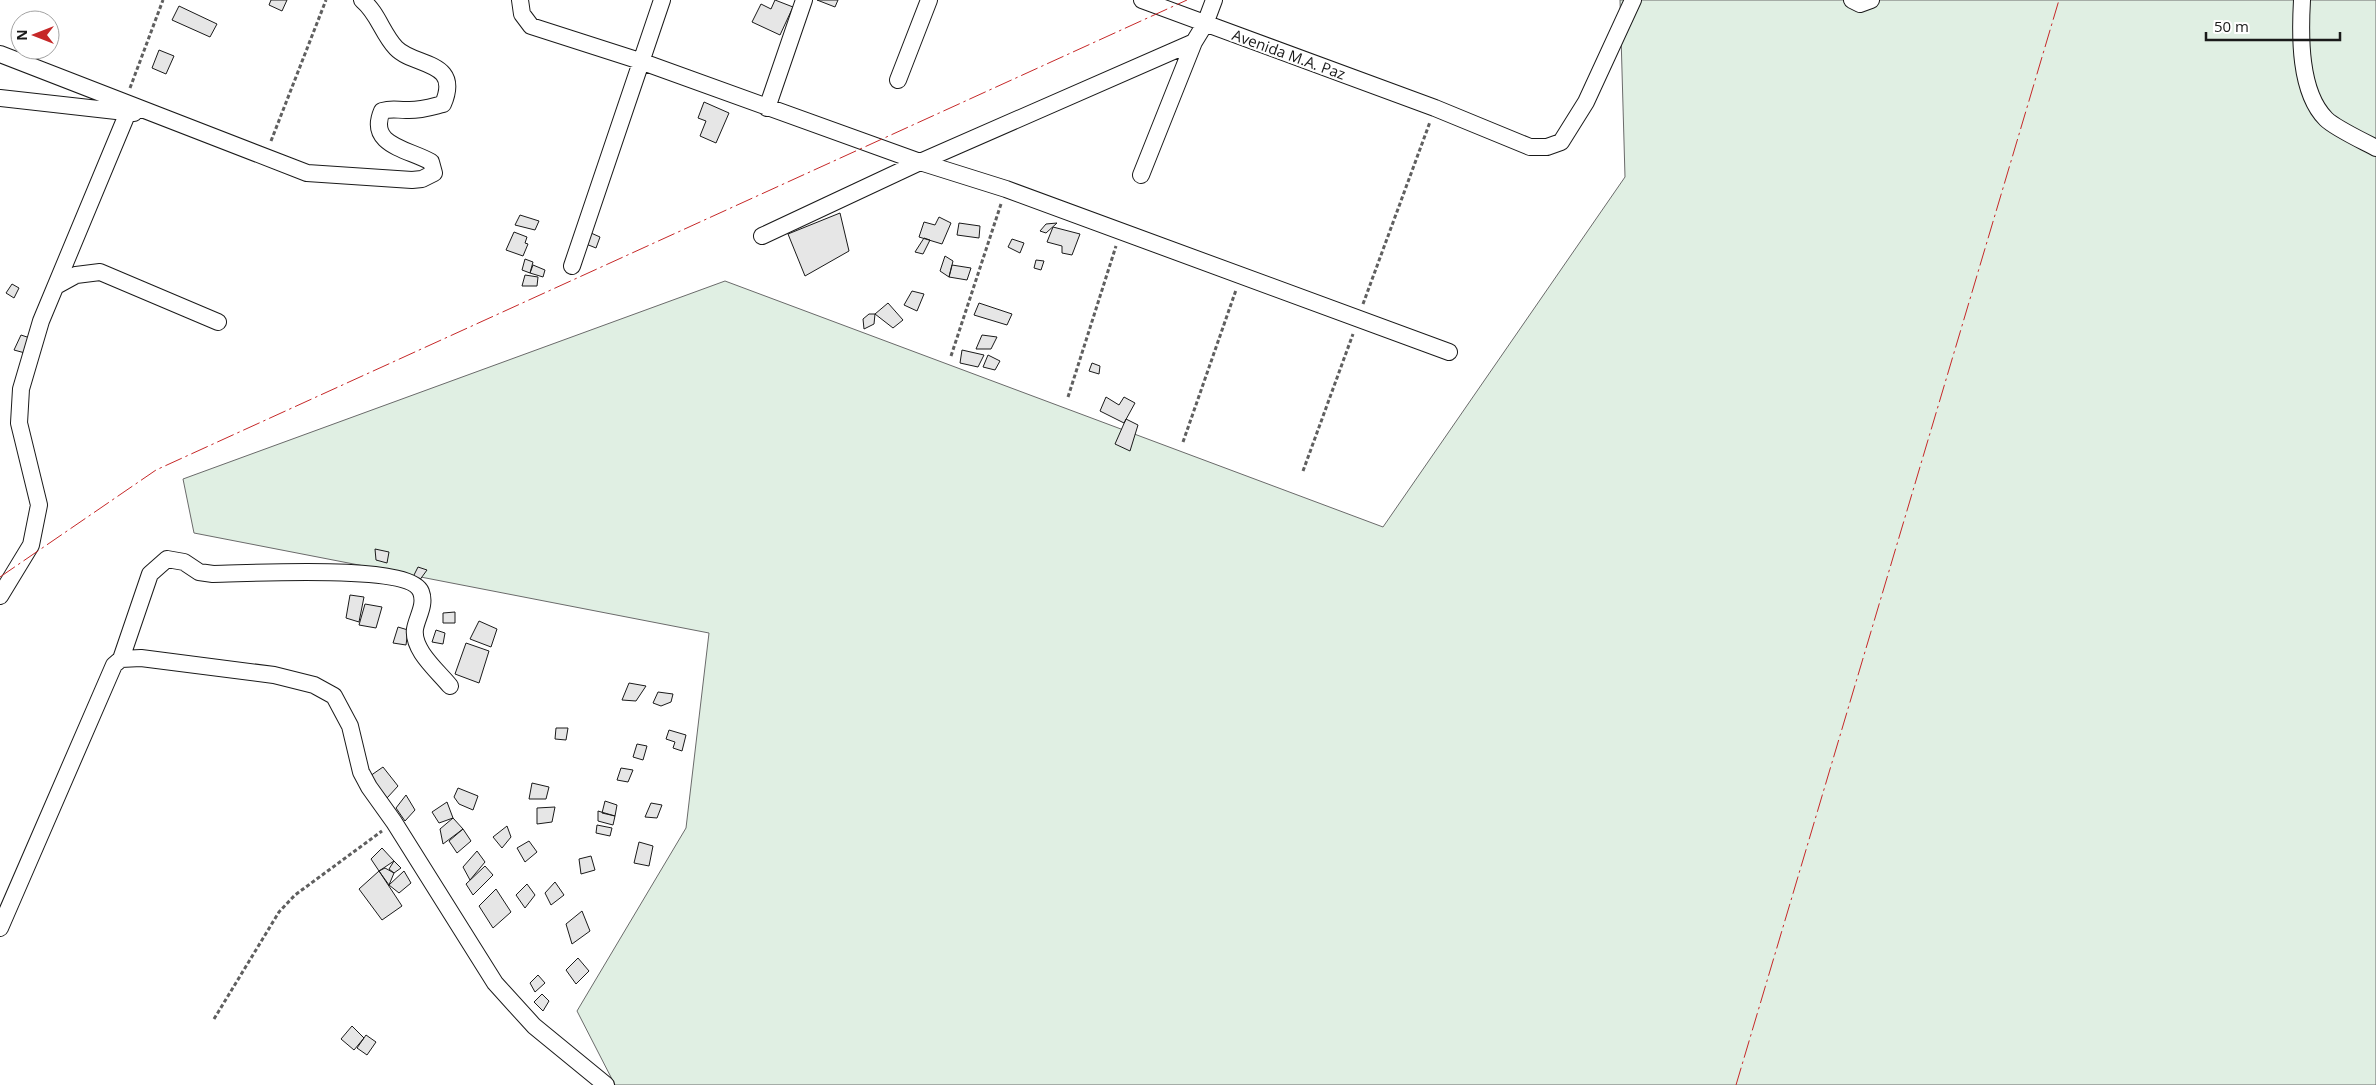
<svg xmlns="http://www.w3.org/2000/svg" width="2376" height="1085" font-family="'Open Sans',sans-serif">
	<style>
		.green { fill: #e0efe3; stroke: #6a6a6a }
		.building { fill: #e6e6e6; stroke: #1a1a1a }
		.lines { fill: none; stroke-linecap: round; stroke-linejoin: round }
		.minor-casing { stroke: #1a1a1a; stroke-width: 18 }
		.path { stroke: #5f5f5f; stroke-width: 3; stroke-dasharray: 4 2.5; stroke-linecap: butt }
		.minor { stroke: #fff; stroke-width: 16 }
		.power { stroke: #c62828; stroke-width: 1; stroke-dasharray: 18 4 2.5 4; stroke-linecap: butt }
		.labels { text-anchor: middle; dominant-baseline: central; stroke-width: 4; stroke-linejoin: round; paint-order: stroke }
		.street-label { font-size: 15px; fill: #1a1a1a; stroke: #fff }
	</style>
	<rect width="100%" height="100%" fill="#fff"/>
	<path class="green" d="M1620,0H2376V1085H615L577,1011L686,828L709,633L194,533L183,479L725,281L1383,527L1625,177Z"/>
	<path class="building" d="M271,0H287L282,11L269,5Z
		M775,0L793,7L780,35L752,22L761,4L771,9Z
		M817,0H838L835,7Z
		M179,6L217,24L210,37L172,20Z
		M159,50L174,56L166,74L152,68Z
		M704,102L729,113L716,143L700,136L706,121L698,118Z
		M840,213L849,251L805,276L788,234Z
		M520,215L539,221L535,230L515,225Z
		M939,217L951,223L942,244L919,237L924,222L935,225Z
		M959,223L980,226L979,238L957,235Z
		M1057,223L1046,233L1040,231L1046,224Z
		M1053,227L1080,234L1072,255L1062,253V246L1047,242Z
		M514,232L527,237L525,243L528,244L523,256L506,250Z
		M591,233L600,237L596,248L586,244Z
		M924,238L930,240L923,254L915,252Z
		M1012,239L1024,243L1020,253L1008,247Z
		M945,256L953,261L949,277L940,271Z
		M525,259L533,262L530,273L522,270Z
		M1036,260L1044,261L1041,270L1034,268Z
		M533,265L545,270L543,277L530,273Z
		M952,265L971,268L967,280L949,277Z
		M525,275L538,277L537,286H522Z
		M12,284L19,288L14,298L6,293Z
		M912,291L924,294L917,311L904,305Z
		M888,303L903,320L893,328L875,314Z
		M979,303L1012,314L1007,325L974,315Z
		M869,314H875L874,324L864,329L863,319Z
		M21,335L30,338L25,353L14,350Z
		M982,335L997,337L991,349H976Z
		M962,350L984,355L978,367L960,363Z
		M988,355L1000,361L995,370L983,367Z
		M1092,363L1100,366L1099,374L1089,371Z
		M1106,397L1119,405L1124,397L1135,403L1124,423L1100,411Z
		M1126,419L1138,425L1130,451L1115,444Z
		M375,549L389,552L387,563L376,560Z
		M418,567L427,570L419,581L413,577Z
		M350,595L364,597L359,622L346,618Z
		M365,604L382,607L376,628L359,625Z
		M455,612V623H443V613Z
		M479,621L497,629L491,647L470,639Z
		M398,627L408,630L406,645L393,643Z
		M436,630L445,633L443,644L432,642Z
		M466,643L489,651L479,683L455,674Z
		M629,683L646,686L636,701L622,700Z
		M658,692L673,694L671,702L661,706L653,703Z
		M556,728H568L566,740L555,739Z
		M669,730L686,735L682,751L673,748L675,742L666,739Z
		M637,744L647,746L643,760L633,757Z
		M383,767L398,786L387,798L370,776Z
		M621,768L633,770L628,782L617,780Z
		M532,783L549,787L546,799H529Z
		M458,788L478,796L473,810L459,804L454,797Z
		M406,795L415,810L405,821L396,808Z
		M605,801L617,805L615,816L602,813Z
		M447,802L453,818L439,823L432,812Z
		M651,803L662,805L657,818L645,817Z
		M555,807L552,822L537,824V808Z
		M598,811L615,816L613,825L598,821Z
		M453,818L463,829L443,844L440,829Z
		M597,825L612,828L610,836L596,833Z
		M507,826L511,837L502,848L493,837Z
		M463,829L471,841L457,853L449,841Z
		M529,841L537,852L525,862L517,848Z
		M639,842L653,846L649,866L634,863Z
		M382,848L394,861L379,871L371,859Z
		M477,851L485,862L470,880L463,867Z
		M591,856L595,870L581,874L579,859Z
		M394,861L401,868L394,873L389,869Z
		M485,866L493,875L473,895L466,884Z
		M385,868L394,873L389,885L379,871Z
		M379,871L402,906L382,920L359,889Z
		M404,871L411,883L399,893L389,885Z
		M555,882L564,895L551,905L545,893Z
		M527,884L535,895L525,908L516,895Z
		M496,889L511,912L493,928L479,906Z
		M582,911L590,931L572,944L566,924Z
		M578,958L589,971L576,984L566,970Z
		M538,975L545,983L535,992L530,983Z
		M542,994L549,1001L543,1011L534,1002Z
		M352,1026L364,1038L354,1050L341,1039Z
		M366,1035L376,1042L367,1055L357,1048Z"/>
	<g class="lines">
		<g class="minor-casing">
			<path id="minor" d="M520,0L522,14L531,26L640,61L920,162L1006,189L1449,352
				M1142,0L1435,108L1530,147H1547L1561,142L1586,102L1633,0
				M1852,0L1860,4L1871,0
				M2302,0C2300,35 2299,92 2326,119C2335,128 2363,141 2376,148
				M0,54L307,173L412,180L422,179L434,173L431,162C409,149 367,146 382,111C392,108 397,110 406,110C419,111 431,107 443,104C462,60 414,67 396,48C382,33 378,13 362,0
				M898,80L929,0
				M0,98L134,113
				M767,108L804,0
				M1141,175L1194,42
				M762,236L920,162L1194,42L1205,24L1214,0
				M572,266L662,0
				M56,286L76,275L100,272L218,322
				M0,596L31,545L39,505L19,423L21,389L41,321L128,112
				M121,659L150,574L167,559L184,562L199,572L213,574C245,574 410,563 421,592C426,605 417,617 415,629C412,650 438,671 450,686
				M0,928L114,665L121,659L141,658L274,675L314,685L334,696L350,726L361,772L369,787L394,822L495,983L534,1026L606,1085"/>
		</g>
		<path class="path" d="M130,88L163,0
			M271,141L326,0
			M1363,304L1430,122
			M951,356L1001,204
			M1068,397L1116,246
			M1183,442L1236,290
			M1303,471L1353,334
			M214,1019L279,912L295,895L382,831"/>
		<use href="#minor" class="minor"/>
		<path class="power" d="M0,577L156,470L1187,0
			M1736,1085L2059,0"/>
	</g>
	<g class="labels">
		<g class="street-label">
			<text transform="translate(1289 54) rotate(20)">Avenida M.A. Paz</text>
		</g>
	</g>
	<g transform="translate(35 35) rotate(270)"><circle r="24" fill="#ffffff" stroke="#a3a3a3"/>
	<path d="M0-4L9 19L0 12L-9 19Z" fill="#c62828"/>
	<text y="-8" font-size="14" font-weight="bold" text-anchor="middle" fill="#1a1a1a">N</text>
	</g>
	<path d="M2206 32v8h134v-8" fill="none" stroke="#1a1a1a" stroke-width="2.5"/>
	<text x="2214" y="32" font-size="15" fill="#1a1a1a" stroke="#ffffff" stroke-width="4" paint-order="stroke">50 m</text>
</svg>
